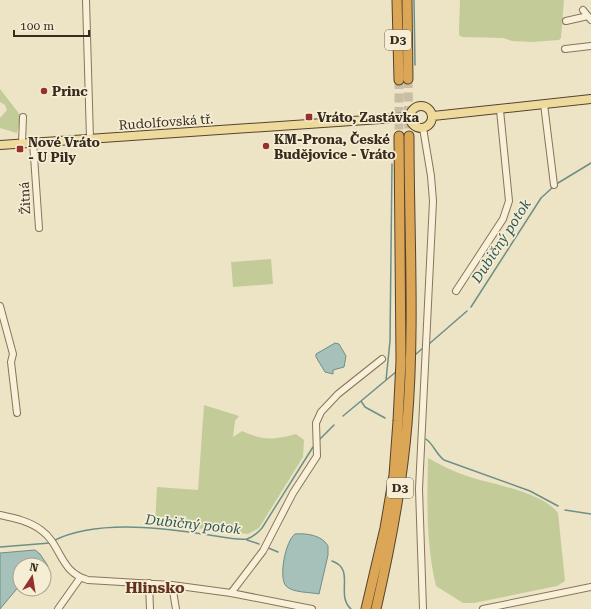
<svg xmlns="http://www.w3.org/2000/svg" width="591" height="609" font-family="'Roboto Serif',serif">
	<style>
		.green { fill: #c3cb99 }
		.water { fill: #a6c1ba; stroke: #6d8f88 }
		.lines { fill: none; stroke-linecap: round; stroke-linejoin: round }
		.stream { stroke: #6d8f88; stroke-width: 1.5 }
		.highway-tunnel { stroke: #c9bea4; stroke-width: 9; stroke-dasharray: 9 4.5; stroke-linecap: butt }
		.minor-casing { stroke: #88755b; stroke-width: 8 }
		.major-casing { stroke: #56432f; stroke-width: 10 }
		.highway-casing { stroke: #56432f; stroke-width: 11 }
		.minor { stroke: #f8f0d8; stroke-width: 6 }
		.major { stroke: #efda9d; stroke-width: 8 }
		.highway { stroke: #dba757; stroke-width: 9 }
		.poi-dot { fill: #96302c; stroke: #f5edd4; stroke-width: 1.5 }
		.labels { text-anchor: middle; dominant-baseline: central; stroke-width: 3.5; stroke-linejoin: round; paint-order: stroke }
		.shield { fill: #f5edd4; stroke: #716655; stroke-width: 1 }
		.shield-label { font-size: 12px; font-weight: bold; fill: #382c1f }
		.poi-label { font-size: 13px; font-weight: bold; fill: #382c1f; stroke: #f5edd4; text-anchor: start }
		.street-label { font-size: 13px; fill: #382c1f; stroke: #f5edd4 }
		.water-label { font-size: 14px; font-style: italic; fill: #2e5857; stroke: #f5edd4 }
		.quarter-label { font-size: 15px; font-weight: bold; fill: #64311f; stroke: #f5edd4 }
	</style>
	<rect width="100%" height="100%" fill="#ede3c5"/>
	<path class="green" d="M460,0H564L561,38L559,40L532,42L512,41L503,38L462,37L459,35V31Z
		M0,89L21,116L17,133L0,128V118L7,110L5,105L0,102Z
		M271,259L273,284L233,287L231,262Z
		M204,405L239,416L235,421L233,437L242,431C264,441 273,440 296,434L304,440L303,457L259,528L248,534L195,528L155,526L157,487L198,490Z
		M428,458C442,466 457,473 473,478C497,485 543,493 558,513L565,581L557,586L474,603H463L436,586C426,543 427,501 428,458Z"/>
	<path class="water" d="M335,343L339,344L346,356L344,367L333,370V374L325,372L316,357V354Z
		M295,534C306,533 322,535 328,546V555L319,594C310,592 293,593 286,586C278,577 286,540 295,534Z
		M35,550L40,554L48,566L46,569L44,570V565H20V585L0,609V553Z"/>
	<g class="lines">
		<path class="stream" d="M414,0L415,65
			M558,183L591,163
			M471,307L541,198L552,188
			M429,344L467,311
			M415,355L424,347
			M386,380L390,341L392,164
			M361,401L365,407L385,418
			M343,416L397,371
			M426,439C434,445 436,454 444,460L530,491L558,506
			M319,440L334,425
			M565,510L591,514
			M247,540L259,544
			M53,541C94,520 157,527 202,534C214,535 236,541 247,539C254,537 257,533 262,528L313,447
			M0,547L50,543
			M266,547L278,552
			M332,561C356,569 335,595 351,609"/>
		<path class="highway-tunnel" d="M408,79L409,136
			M399,80V136"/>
		<g class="minor-casing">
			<path id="minor" d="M86,0L90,139
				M583,10L591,20
				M566,21L588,16
				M565,49L591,46
				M544,104L554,185
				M33,142L39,228
				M22,143L23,117
				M456,291L503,219L509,201L500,110
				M0,306L13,354L11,362L17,413
				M0,515C14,518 29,521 41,530C62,545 59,572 88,580L172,585L231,593L312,609
				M149,583L150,609
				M172,585L176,609
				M231,593L263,551L293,493L317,456L316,423L321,412L338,394L382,359
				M58,609L80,578
				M423,609L419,489L433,201L431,176L423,128
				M483,609L591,587"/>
		</g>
		<g class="major-casing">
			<path id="major" d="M410 117a11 11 0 1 1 22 0a11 11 0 1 1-22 0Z
				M433,116L591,99
				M0,145L410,117"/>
		</g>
		<g class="highway-casing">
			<path id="highway" d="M397,0L399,80
				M407,0L408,79
				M366,609L385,528L394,475L398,421L401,361L399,136
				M376,609C390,548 402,487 407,424C415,329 409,232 409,136"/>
		</g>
		<use href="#minor" class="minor"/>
		<use href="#major" class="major"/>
		<use href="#highway" class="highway"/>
	</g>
	<g class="poi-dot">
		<circle cx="44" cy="91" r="4"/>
		<rect x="305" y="113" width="8" height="8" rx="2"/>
		<circle cx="266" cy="146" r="4"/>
		<rect x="16" y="145" width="8" height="8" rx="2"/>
	</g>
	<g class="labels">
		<g class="shield">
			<rect x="385" y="30" width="26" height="20" rx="3"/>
			<rect x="387" y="478" width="26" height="20" rx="3"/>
		</g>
		<g class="shield-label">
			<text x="398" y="40">D3</text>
			<text x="400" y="488">D3</text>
		</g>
		<g class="poi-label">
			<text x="52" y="91">Princ</text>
			<text x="317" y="117">Vráto, Zastávka</text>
			<text x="274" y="139">KM-Prona, České<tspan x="274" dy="15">Budějovice - Vráto</tspan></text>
			<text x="28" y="142">Nové Vráto<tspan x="28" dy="15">- U Pily</tspan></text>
		</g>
		<g class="street-label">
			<text transform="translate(166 122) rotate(-4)">Rudolfovská tř.</text>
			<text transform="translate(25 198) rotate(-93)">Žitná</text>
		</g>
		<g class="water-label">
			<text transform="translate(501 241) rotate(-57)">Dubičný potok</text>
			<text transform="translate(193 524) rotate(6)">Dubičný potok</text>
		</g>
		<g class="quarter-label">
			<text x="155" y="588">Hlinsko</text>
		</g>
	</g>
	<g transform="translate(32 577) rotate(12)"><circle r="19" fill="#f5edd4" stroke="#a9a08c"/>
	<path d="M0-3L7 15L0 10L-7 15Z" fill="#96302c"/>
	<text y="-6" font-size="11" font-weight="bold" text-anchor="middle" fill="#382c1f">N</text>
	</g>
	<path d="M14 30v6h75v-6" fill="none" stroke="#382c1f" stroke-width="2"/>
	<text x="20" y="30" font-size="12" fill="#382c1f" stroke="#f5edd4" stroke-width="3" paint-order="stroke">100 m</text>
</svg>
